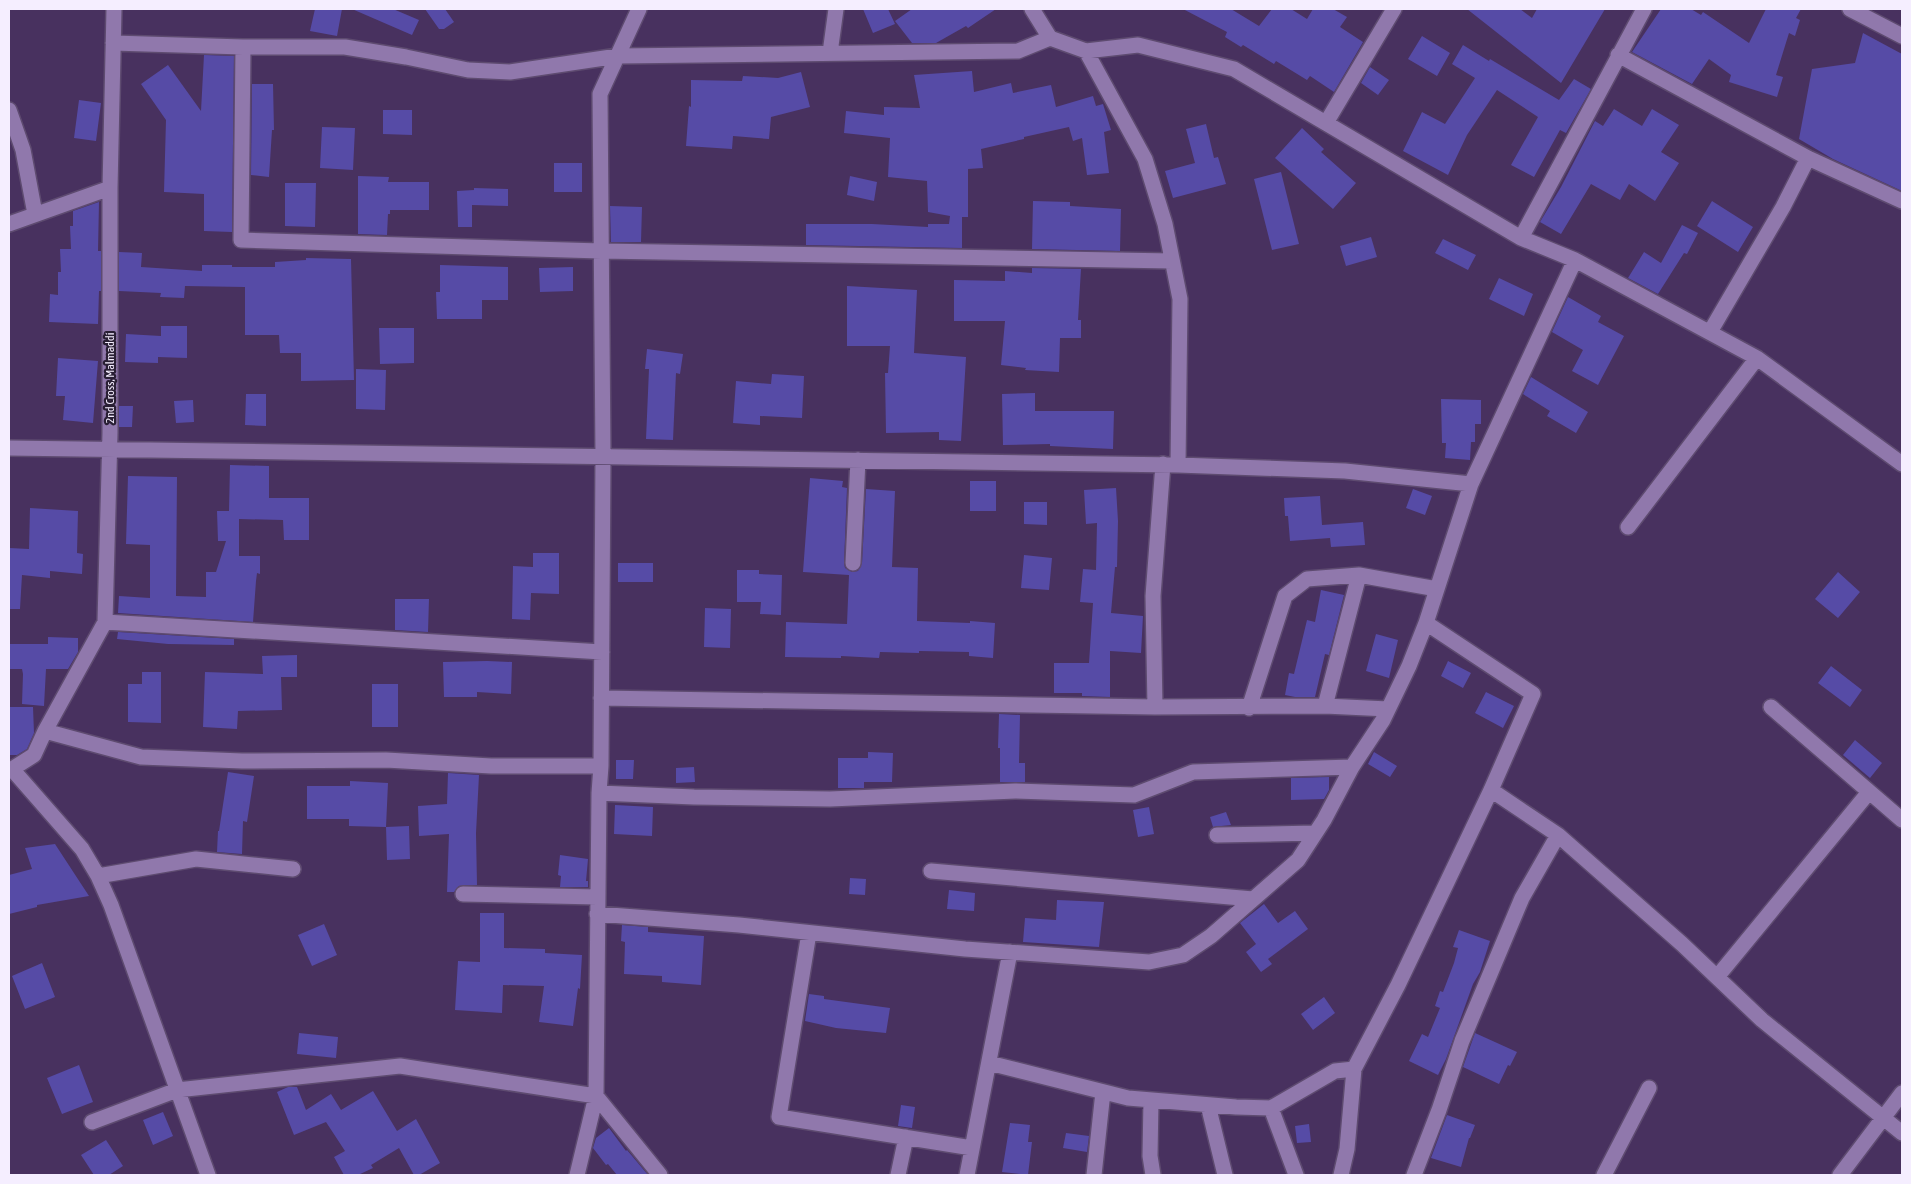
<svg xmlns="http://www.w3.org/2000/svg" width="1911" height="1184" font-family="'Asap Condensed',sans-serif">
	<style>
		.building { fill: #564ba6 }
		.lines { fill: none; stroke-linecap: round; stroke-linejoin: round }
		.minor-casing { stroke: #5e4b70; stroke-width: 18 }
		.minor { stroke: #9078ac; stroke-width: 15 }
		.labels { text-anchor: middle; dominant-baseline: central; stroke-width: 4.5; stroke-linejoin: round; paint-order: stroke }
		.street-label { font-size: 12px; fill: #f5eeff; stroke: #291f34 }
	</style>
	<rect width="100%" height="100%" fill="#48315f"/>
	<path class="building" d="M315,9H342L337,36L310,31Z
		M352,9H393L419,20L412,35Z
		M425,9H445L454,22L444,29H439Z
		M863,9H888L895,24L873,33Z
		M912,9H996L968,28L966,26L936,43H912L895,21Z
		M1183,9H1231L1259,26L1272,9H1291L1307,19L1313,9H1333L1347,17L1340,27L1363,42L1334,92L1310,76L1307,80L1276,61L1274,64L1243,45L1241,47L1225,37L1227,32Z
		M1467,9H1520L1532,18L1537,9H1605L1561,83Z
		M1661,9H1691L1701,15L1703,12L1749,43L1766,9H1801L1796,18L1800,20L1795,36L1789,33L1776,75L1783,77L1777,97L1729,82L1731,75L1709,59L1692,84L1632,52Z
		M1863,33L1902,54V191L1833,159L1799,139L1812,69L1855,63Z
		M1422,36L1450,53L1437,76L1408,59Z
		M1463,45L1489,61L1490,59L1559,100L1574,79L1591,89L1566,133L1560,130L1534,177L1511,165L1538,117L1497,90L1467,135L1448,175L1403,151L1422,112L1445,124L1475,78L1452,64Z
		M204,55L234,56L232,232L204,231V194L164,192L166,120L141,84L168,65L201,111Z
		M1370,67L1389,80L1378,95L1361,83Z
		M972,71L974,92L1011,83L1013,93L1051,85L1056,107L1093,96L1096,106L1103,104L1111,130L1104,132L1109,173L1087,175L1082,138L1073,141L1069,127L1024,137V139L981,149L983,168L968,169V217H962V248L806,245V224H872L928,227V224H949L950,216L928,212L927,181L888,177L890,138L844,133L846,111L884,115V107L920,108L914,75Z
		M801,72L810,107L771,117L769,139L733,136L732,149L686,146L689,106L691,107V80L742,81L743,76L778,78Z
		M252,84H273L274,130H272L269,177L251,175Z
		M79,100L101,103L96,141L74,138Z
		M1614,109L1642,126L1652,109L1679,125L1661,152L1679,163L1655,201L1629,184L1620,200L1591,184L1561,234L1540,222L1561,187L1595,121L1603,126Z
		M383,110H412V135L383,134Z
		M1206,124L1214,158L1218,157L1226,184L1173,198L1165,171L1195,163L1186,129Z
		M322,127L355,128L353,170L320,168Z
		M1302,128L1324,149L1321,152L1356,183L1333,209L1275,158Z
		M554,163H582V192H554Z
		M1281,172L1299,244L1272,250L1254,179Z
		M358,176L389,177L388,182H429V210H390V214H388L387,235L358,234Z
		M850,176L877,182L874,201L847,195Z
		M285,183H316L315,227L285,226Z
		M474,188L508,189V206L472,205V227H458L457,191L474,190Z
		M1033,201L1070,202V206L1121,209L1120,251L1032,249Z
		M1712,201L1753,227L1738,252L1697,226Z
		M99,202L98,251H101V291H99L98,324L49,322L50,294L58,295V272H61L60,249H71L70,226H73V211Z
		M610,206L642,207L641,242H611Z
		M1682,225L1698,233L1687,254L1684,253L1658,294L1628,278L1644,252L1661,263Z
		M1371,237L1377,257L1346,266L1340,246Z
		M1443,239L1476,255L1468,270L1435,253Z
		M119,252L142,253L141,267L202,271V265H232V267H275V262L306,260V258L351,259L354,380L301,381V353H280L279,335H245V287L185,286L184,298L160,297L161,293L119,291Z
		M440,265L508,267V300H482V319H437L436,292H440Z
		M573,267V291L540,292L539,268Z
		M1032,268L1081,269L1078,320H1081V338H1060L1059,372L1025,370L1026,368L1001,365L1005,321H954V280L1005,281V271L1032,273Z
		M1499,278L1533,294L1524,316L1489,299Z
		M847,286L917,290L914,353L966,357L961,441L939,440V432L886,433L885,373H888L890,346H847Z
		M1568,297L1601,316L1598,322L1624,336L1598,385L1572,371L1583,350L1552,332Z
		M161,326H187V358L158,357V363L125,362L126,334L161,336Z
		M379,328H414V363L380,364Z
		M647,349L683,354L680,374L676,373L673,440L646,439L649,369H645Z
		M58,358L98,361L93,423L63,420L65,396H56Z
		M356,369L386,370L385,410L356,409Z
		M772,374L804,376L802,418L760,416V425L733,423L736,381L771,384Z
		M1531,377L1588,412L1576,433L1547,416L1550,411L1523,394Z
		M1035,393V411H1114L1113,449L1050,446V444L1003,445L1002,394Z
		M246,394H266V426L245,425Z
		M1441,399L1481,400V424H1475V442H1471L1470,460L1445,458L1446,443H1442Z
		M193,400L194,422L176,423L174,401Z
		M119,406H133L132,427H119Z
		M230,465L269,466V498H309V540H284L283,520L239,519V556H260V574L257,573L256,581L253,622L118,613L119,596L150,598V545L126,544L128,476L177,477L176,596L206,597V572H216L226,541H218L217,511H229Z
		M810,478L843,481L842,487L847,488L844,563L845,568L852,572L858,571L862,563L866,489L895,491L892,567L918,568L917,621L970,623V621L995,623L993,658L969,656V652L919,651V653L880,652L879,658L841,656V658L785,657L786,622L847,624L849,575L803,572Z
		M970,481H996V511H970Z
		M1116,488L1118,521L1117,567H1115L1111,613L1143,616L1141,653L1110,651V697L1082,696V693H1054V663H1089L1093,603L1080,602L1083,569L1096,570L1097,523L1086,524L1084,490Z
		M1413,489L1432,496L1425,515L1406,508Z
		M1320,496L1322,525L1363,522L1365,545L1331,547L1330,538L1290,541L1288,516H1285L1284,498Z
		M1024,502H1047V525L1024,524Z
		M30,508L78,511L77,553L83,554L82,574L50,571V578L22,575L20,609H9V548L29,549Z
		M533,553H559V594L531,593L530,620L512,619L513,566L533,567Z
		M1024,555L1052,558L1049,590L1021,588Z
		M618,563H653V582H618Z
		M737,570H759V574L782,575L781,615L760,614L761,602H737Z
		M1838,572L1860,592L1838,618L1815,599Z
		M1321,590L1344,595L1329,655L1325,654L1315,697H1295L1285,695L1289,673L1294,674L1307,620L1315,622Z
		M395,599H429L428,632L395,630Z
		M705,608L731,609L730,648L704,647Z
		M118,632L234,639V645L168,644L117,639Z
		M1376,634L1398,640L1389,678L1366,671Z
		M48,637L78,638V652L68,669H46L44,706L22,704L23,674L22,669H9V644H48Z
		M297,655V677H281L282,710L238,711L237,729L203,727L205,672L263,674L262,656Z
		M487,661L512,662L511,694L477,692V697H444L443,662Z
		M1448,661L1471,673L1463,688L1441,676Z
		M1831,666L1862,690L1850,707L1818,683Z
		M142,672H161V723L128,722V684H142Z
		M372,684H398V727H372Z
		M1486,692L1514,706L1503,728L1475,713Z
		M9,707H33L34,733L27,749L17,755H9Z
		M999,714L1020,715L1019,763H1025V782H1000V748H998Z
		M1855,740L1882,763L1870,778L1843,755Z
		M868,752L893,753L892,782H864V788H838V758H868Z
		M1374,752L1397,766L1390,777L1368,764Z
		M616,760H634L633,779H616Z
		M694,767L695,782L676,783V768Z
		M228,772L254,776L247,822L243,821L242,854L217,852L218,831H219Z
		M448,773L479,775L476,833L477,885L459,886L454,892H447L449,834L419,836L418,806L447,804Z
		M1329,777V790L1324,799L1291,800V778Z
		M350,781L388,783L386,827L409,826L410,859L387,860L386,827L349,826V819H307V786H350Z
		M615,805L653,807L652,836L614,834Z
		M1149,807L1154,834L1138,837L1133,810Z
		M1226,812L1231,825L1213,827L1210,817Z
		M55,844L89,896L37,905V907L9,914V875L32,869L25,848Z
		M560,855L588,859L586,881H588V887H560L561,876L558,875Z
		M850,878L866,879L865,895L849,894Z
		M949,890L975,893L974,911L947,909Z
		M1057,900L1104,902L1099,947L1023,942L1025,918L1056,920Z
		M1264,904L1278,923L1295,911L1308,929L1268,959L1272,964L1261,972L1246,952L1256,944L1240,923Z
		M480,913H504V948L545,949V953L582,955L580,989L578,988L573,1026L539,1022L544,986L503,985L502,1013L455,1010L458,961L480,962Z
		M324,924L337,955L312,966L298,935Z
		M622,925L648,927V932L704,936L701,985L662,982V976L624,974L625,942L621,941Z
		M1459,930L1490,941L1480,972L1473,984L1446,1059L1438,1075L1409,1061L1422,1034L1428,1037L1440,1008L1435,1006L1440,991L1443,992L1454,963L1458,948L1453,947Z
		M42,963L55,997L25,1009L12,976Z
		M809,994L824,996V999L890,1008L886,1033L836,1028L805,1021Z
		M1324,997L1335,1013L1313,1030L1301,1014Z
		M299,1033L338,1037L336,1058L297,1054Z
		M1475,1033L1517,1052L1510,1066L1508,1065L1499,1084L1463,1067Z
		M79,1065L93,1102L62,1114L47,1078Z
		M288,1087H297L306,1110L331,1094L341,1110L373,1091L397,1131L416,1119L440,1163L419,1175H414L399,1148L371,1165L373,1168L358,1175H344L334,1157L345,1151L326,1122L294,1135L277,1092Z
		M901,1105L915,1107L912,1128L898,1126Z
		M163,1112L173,1136L153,1145L143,1120Z
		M1447,1115L1475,1125L1470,1138H1469L1461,1167L1431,1158Z
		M1010,1123L1030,1125L1028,1142H1032L1028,1175L1002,1172Z
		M1309,1124L1311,1142L1297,1143L1295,1126Z
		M609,1128L626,1151L627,1150L648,1175H617L608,1164L606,1165L593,1148L596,1138Z
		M1066,1133L1089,1136L1087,1152L1063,1148Z
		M106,1140L123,1166L109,1175H94L81,1155Z"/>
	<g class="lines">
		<g class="minor-casing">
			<path id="minor" d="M1032,9L1050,38L1086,51L1138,45L1234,69L1521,238L1575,260L1757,358L1902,464
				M1850,9L1902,36
				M113,43L243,47H345L406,57L468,70L510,72L618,56L1018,51L1050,38
				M243,47L241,240L601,251L1172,261
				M1086,51L1145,159L1165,224L1180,299L1178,465
				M830,53L836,9
				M1618,55L1808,158L1902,201
				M9,110L23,150L35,214
				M1326,123L1394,9
				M9,224L110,188
				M1521,238L1644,9
				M1710,332L1783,207L1808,158
				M9,448L1178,465L1345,471L1471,484
				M1628,527L1757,358
				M853,563L858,460
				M105,622L602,652
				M601,698L1155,707L1325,706L1388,709
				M1325,706L1359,575
				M1155,707L1153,596L1163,464
				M1771,707L1902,820
				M1249,708L1285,596L1307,579L1359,575L1437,589
				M45,731L141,757L242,761L386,760L491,766H601
				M12,769L82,849L98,876L111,905L208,1175
				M9,771L34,755L45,731L105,622L110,433V188L114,9
				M1491,790L1558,835L1682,944L1762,1020L1902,1133
				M599,793L694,797L830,799L1015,791L1134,795L1193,772L1352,767
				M1217,835L1315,833
				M931,871L1253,899
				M98,876L196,859L293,869
				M463,894L597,897
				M597,914L739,925L965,949L1149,962L1183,955L1211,936L1298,860L1324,820L1352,767L1383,720L1409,666L1426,623L1471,484L1575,260
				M809,933L779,1117L972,1148
				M1717,977L1869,792
				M989,1063L1128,1098L1236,1107L1271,1108L1335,1071L1354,1069
				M1151,1100L1150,1156L1153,1175
				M1208,1105L1225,1175
				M1271,1108L1296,1175
				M92,1122L177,1090L400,1066L596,1096L660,1175
				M577,1175L596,1096L599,793L601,766L603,456L600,94L639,9
				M898,1175L906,1137
				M967,1175L1010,952
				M1094,1175L1103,1092
				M1341,1175L1347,1149L1354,1069L1398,985L1491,790L1533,694L1426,623
				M1414,1175L1439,1110L1462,1041L1522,898L1558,835
				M1604,1175L1649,1088
				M1840,1175L1902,1093"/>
		</g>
		<use href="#minor" class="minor"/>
	</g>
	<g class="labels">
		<g class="street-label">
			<text transform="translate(110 378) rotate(-90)">2nd Cross, Malmaddi</text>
		</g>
	</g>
	<rect width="1911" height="1184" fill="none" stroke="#f5eeff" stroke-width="20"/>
</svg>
